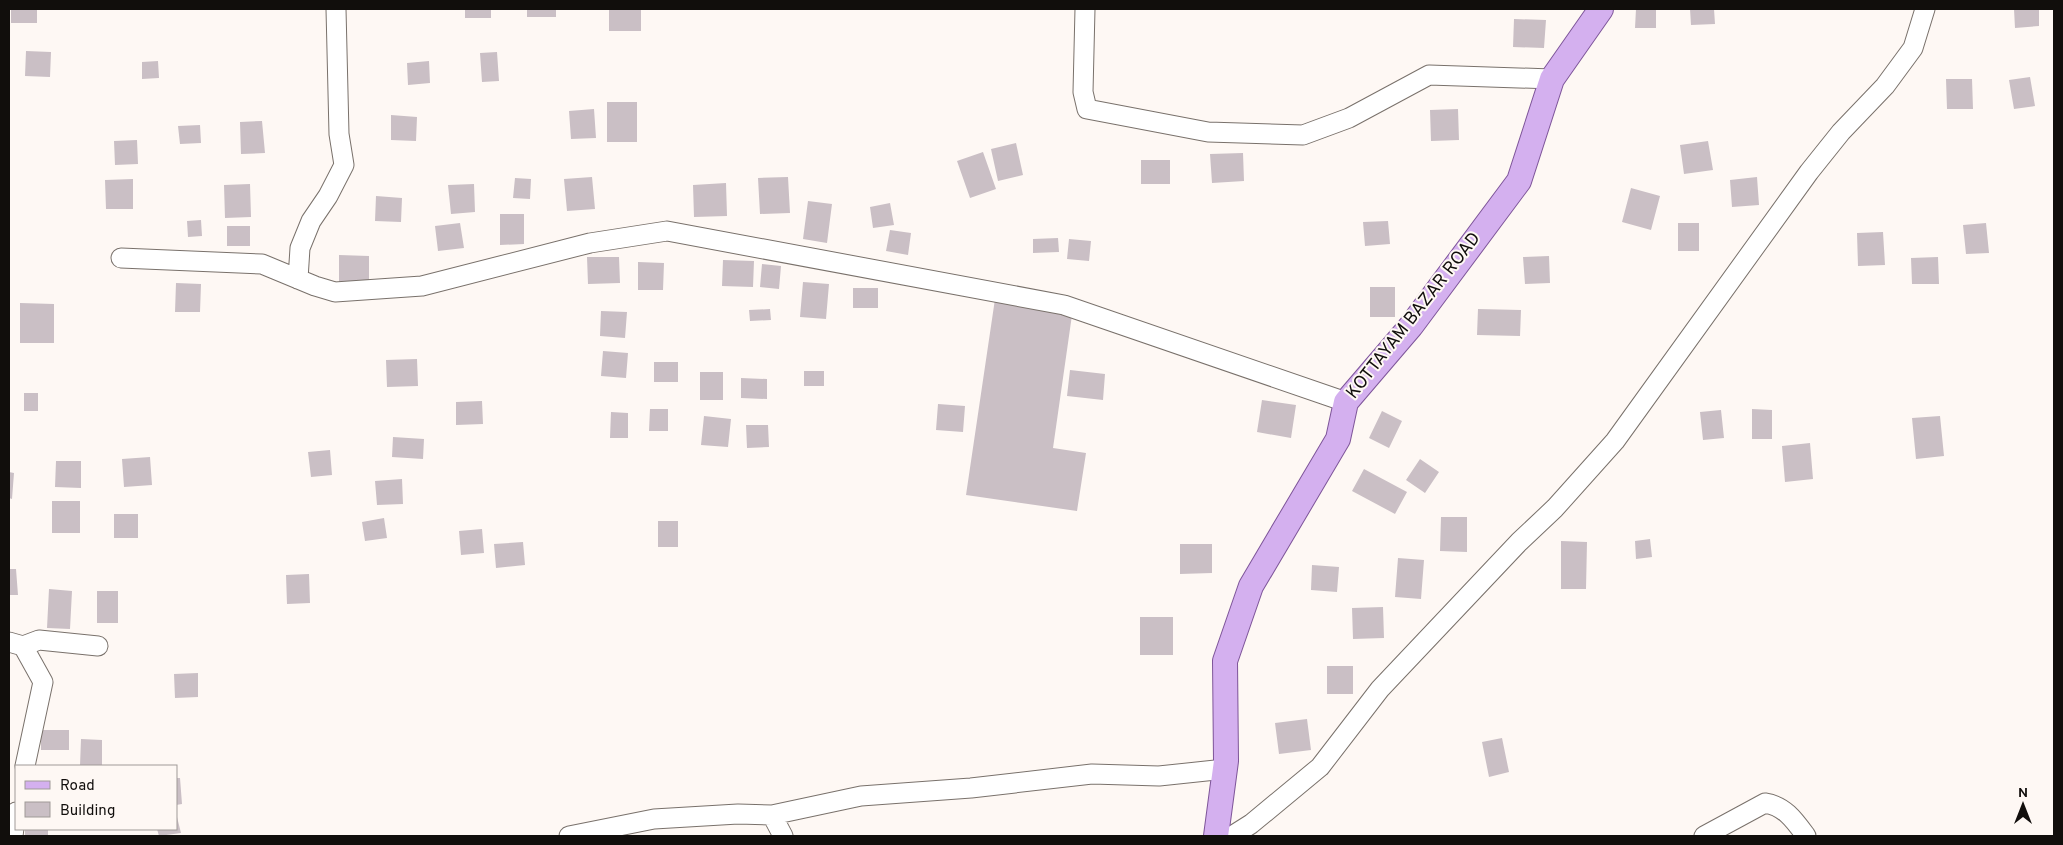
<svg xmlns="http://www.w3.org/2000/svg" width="2063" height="845" font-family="Overpass,sans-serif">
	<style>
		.building { fill: #cabfc5 }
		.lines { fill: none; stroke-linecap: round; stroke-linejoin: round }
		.minor-casing { stroke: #79716b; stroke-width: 21 }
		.major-casing { stroke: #7e5599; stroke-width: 26 }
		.minor { stroke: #fff; stroke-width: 19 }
		.major { stroke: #d4b0ef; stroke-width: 24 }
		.labels { text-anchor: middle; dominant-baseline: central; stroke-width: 4; stroke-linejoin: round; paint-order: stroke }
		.street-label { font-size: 18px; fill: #110e0c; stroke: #fef8f4 }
	</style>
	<rect width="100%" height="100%" fill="#fef8f4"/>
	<path class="building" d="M11,9H37V23H11Z
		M465,9H491V18H465Z
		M527,9H556V17H527Z
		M609,9H641V31H609Z
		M1636,9H1656V28H1635Z
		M1690,9H1714L1715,24L1691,25Z
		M2014,9H2039V26L2015,28Z
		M1514,19L1546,20L1544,48L1513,47Z
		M26,51L51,52L50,77L25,76Z
		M497,52L499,81L482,82L480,53Z
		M158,61L159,78L142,79V62Z
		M429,61L430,83L408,85L407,63Z
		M2030,77L2035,106L2014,109L2009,80Z
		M1946,79H1972L1973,109H1947Z
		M607,102H637V142H607Z
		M594,109L596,138L571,139L569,111Z
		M1458,109L1459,140L1431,141L1430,110Z
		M391,115L417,117L416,141L391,140Z
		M262,121L265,153L241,154L240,122Z
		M200,125L201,143L180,144L178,126Z
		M137,140L138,164L115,165L114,141Z
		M1708,141L1713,170L1684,174L1680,145Z
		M1016,143L1023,175L998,181L991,149Z
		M983,152L996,189L970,198L957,161Z
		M1243,153L1244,181L1212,183L1210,154Z
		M1141,160H1170V184H1141Z
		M592,177L595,209L567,211L564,179Z
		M788,177L790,213L760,214L758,178Z
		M1757,177L1759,205L1732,207L1730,180Z
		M515,178L531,179L530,199L513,198Z
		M133,179V209H106L105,180Z
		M726,183L727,216L694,217L693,185Z
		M250,184L251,217L225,218L224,185Z
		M474,184L475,212L451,214L448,185Z
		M1631,188L1660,196L1651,230L1622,222Z
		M376,196L402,198L401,222L375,221Z
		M808,201L832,204L827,243L803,239Z
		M890,203L894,225L873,228L870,207Z
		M500,214H524V244L500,245Z
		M201,220L202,236L188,237L187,221Z
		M1388,221L1390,244L1365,246L1363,222Z
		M460,223L464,248L438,251L435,226Z
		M1678,223H1699V251H1678Z
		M1986,223L1989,253L1966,254L1963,225Z
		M227,226H250V246H227Z
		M890,230L911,233L908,255L886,251Z
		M1883,232L1885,265L1858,266L1857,233Z
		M1058,238L1059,252L1033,253V239Z
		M1069,239L1091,241L1089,261L1067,259Z
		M339,255L369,256V284L339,283Z
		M1549,256L1550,283L1525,284L1523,257Z
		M587,257H619L620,283L588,284Z
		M1938,257L1939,284H1912L1911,258Z
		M723,260L754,261L753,287L722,286Z
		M638,262L664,263L663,290H638Z
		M762,264L781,266L779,289L760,287Z
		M803,282L829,284L826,319L800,317Z
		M176,283L201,284L200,312H175Z
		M1370,287H1395V317H1370Z
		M853,288H878V308H853Z
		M995,299L1072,315L1053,448L1086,453L1077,511L966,495Z
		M20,303L54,304V343H20Z
		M770,309L771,320L750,321L749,310Z
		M1478,309L1521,310L1520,336L1477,335Z
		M601,311L627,312L625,338L600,336Z
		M603,351L628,353L626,378L601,376Z
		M417,359L418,386L387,387L386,360Z
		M654,362H678V382H654Z
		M1070,370L1105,374L1103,400L1067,396Z
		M804,371H824V386H804Z
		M700,372H723V400H700Z
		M741,378L767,379V399L741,398Z
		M24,393H38V411H24Z
		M1262,400L1296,405L1291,438L1257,432Z
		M482,401L483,424L456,425V402Z
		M938,404L965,406L963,432L936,430Z
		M650,409H668V431H649Z
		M1752,409L1772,410V439H1752Z
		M1721,410L1724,438L1703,440L1700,412Z
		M1382,411L1402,421L1389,448L1369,438Z
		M611,412L628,413V438H610Z
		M704,416L731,419L728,447L701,445Z
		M1940,416L1944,456L1916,459L1912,418Z
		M746,425H768L769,447L747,448Z
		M393,437L424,439L423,459L392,457Z
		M1810,443L1813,479L1785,482L1782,446Z
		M330,450L332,475L311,477L308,452Z
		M150,457L152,485L124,487L122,459Z
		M1420,459L1439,472L1425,493L1406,480Z
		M56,461H81V488L55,487Z
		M1364,469L1407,492L1395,514L1352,491Z
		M9,472L14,473L12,499L9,498Z
		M402,479L403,504L377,505L375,481Z
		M52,501H80V533H52Z
		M114,514H138V538H114Z
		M1441,517H1467V552L1440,551Z
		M384,518L387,538L365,541L362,522Z
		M658,521H678V547H658Z
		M482,529L484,553L461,555L459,531Z
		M1650,539L1652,557L1636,559L1635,541Z
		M1561,541L1587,542L1586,589H1561Z
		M523,542L525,565L496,568L494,544Z
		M1180,544H1212V573L1180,574Z
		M1398,558L1424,560L1421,599L1395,597Z
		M1312,565L1339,567L1337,592L1311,590Z
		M9,569H16L18,595H9Z
		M309,574L310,603L287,604L286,575Z
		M49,589L72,591L70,629L47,628Z
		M97,591H118V623H97Z
		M1383,607L1384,638L1353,639L1352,608Z
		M1140,617H1173V655H1140Z
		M1327,666H1353V694H1327Z
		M198,673V697L175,698L174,674Z
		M1307,719L1311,750L1279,754L1275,723Z
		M41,730H69V750H41Z
		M1502,738L1509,772L1489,777L1482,742Z
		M81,739L102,740V766H80Z
		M176,778H180L182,804L176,805Z
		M176,813L181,833L159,836L157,829H176Z
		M25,829H48V835L25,836Z"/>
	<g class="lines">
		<g class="minor-casing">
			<path id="minor" d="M1085,9L1083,92L1087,109L1208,132L1303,135L1349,118L1429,75L1552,79
				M121,258L262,264L315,286L335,292L422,286L590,243L667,231L1064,305L1346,402
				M298,279L300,248L311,221L328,196L344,165L339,134L336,9
				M9,642L23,646L43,682L25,766
				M23,646L39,640L98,646
				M772,815L861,796L971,788L1092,774L1159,776L1225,769
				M13,836L16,812
				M569,836L654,819L738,814L772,815L783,836
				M1232,836L1251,824L1320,767L1380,689L1519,542L1555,508L1615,441L1809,172L1841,132L1885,86L1913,48L1925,9
				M1704,836L1765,803C1785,806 1795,821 1806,836"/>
		</g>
		<g class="major-casing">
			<path id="major" d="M1216,836L1226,761L1225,661L1251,586L1338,439L1346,402L1411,326L1519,181L1552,79L1601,9"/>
		</g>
		<use href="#minor" class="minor"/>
		<use href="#major" class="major"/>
	</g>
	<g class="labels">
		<g class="street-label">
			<text transform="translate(1414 316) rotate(-52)">KOTTAYAM BAZAR ROAD</text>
		</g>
	</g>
	<rect width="2063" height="845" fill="none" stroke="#110e0c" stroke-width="20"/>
	<rect x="15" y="765" width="162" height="65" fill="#fef8f4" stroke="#9f9a97"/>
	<rect x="25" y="781" width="25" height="8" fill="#d4b0ef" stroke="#9f9a97"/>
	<text x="60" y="790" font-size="15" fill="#110e0c">Road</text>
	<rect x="25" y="802" width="25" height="15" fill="#cabfc5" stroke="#9f9a97"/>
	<text x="60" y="815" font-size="15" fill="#110e0c">Building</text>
	<g transform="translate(2023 805)" stroke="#fef8f4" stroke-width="4" paint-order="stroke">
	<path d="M0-4L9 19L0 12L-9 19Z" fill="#110e0c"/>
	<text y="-8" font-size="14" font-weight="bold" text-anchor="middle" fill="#110e0c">N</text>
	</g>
</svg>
